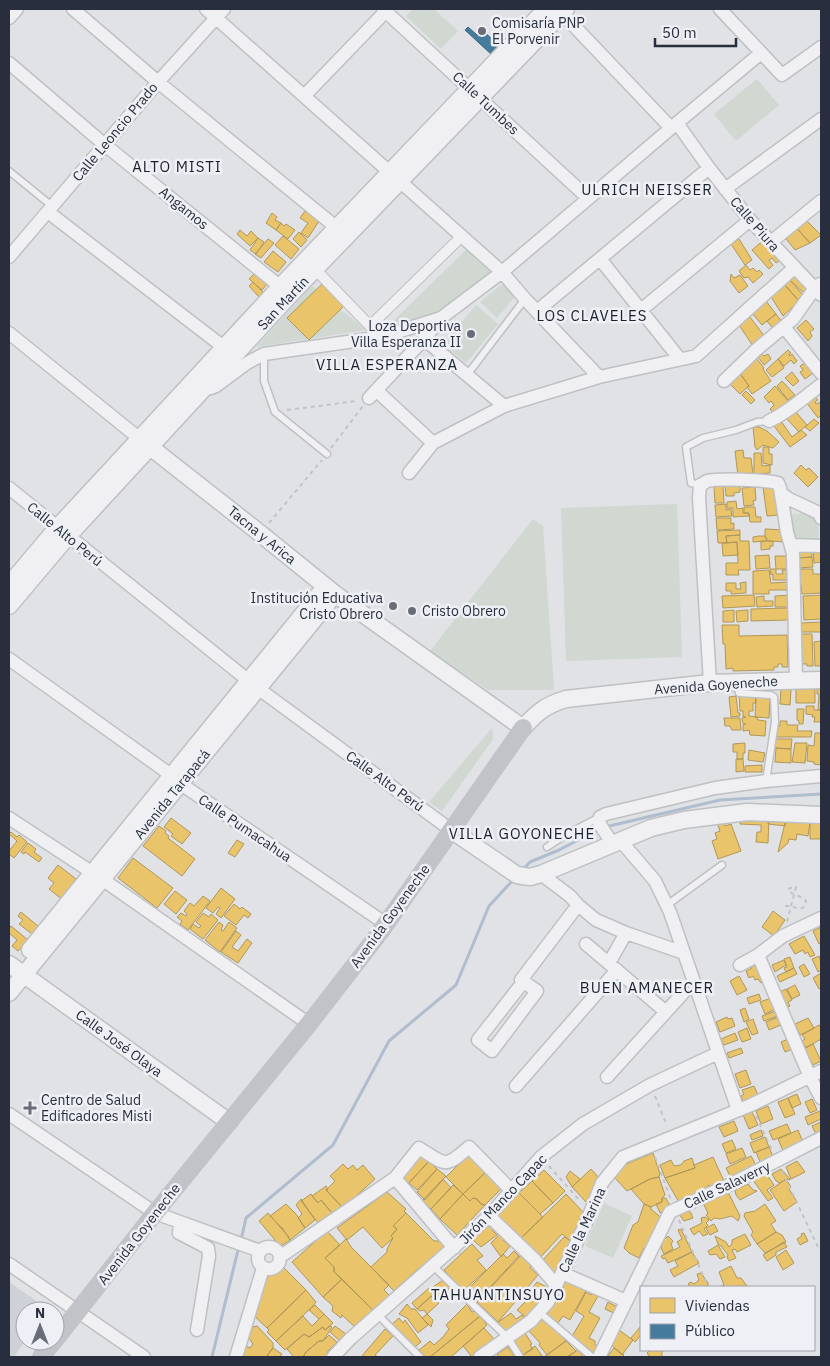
<svg xmlns="http://www.w3.org/2000/svg" width="830" height="1366" font-family="'IBM Plex Sans',sans-serif">
	<style>
		.built { fill: #cfd1d8 }
		.green { fill: #d0d8d1 }
		.homes { fill: #e9c46a; stroke: #af975c }
		.public { fill: #457b9d; stroke: #3c6480 }
		.lines { fill: none; stroke-linecap: round; stroke-linejoin: round }
		.stream { stroke: #b0bdcf; stroke-width: 3 }
		.service-casing { stroke: #bec0c3; stroke-width: 9 }
		.pedestrian-casing { stroke: #bec0c3; stroke-width: 12 }
		.minor-casing { stroke: #bec0c3; stroke-width: 15 }
		.tertiary-casing { stroke: #bec0c3; stroke-width: 19 }
		.path { stroke: #c2c3c9; stroke-width: 2; stroke-dasharray: 4 4; stroke-linecap: butt }
		.service { stroke: #f0f0f2; stroke-width: 6 }
		.pedestrian { stroke: #f0f0f2; stroke-width: 10 }
		.minor { stroke: #f0f0f2; stroke-width: 12 }
		.tertiary { stroke: #f0f0f2; stroke-width: 16 }
		.secondary { stroke: #c1c3c8; stroke-width: 18 }
		.poi-dot { fill: #686d78; stroke: #eef0f5; stroke-width: 2 }
		.labels { text-anchor: middle; dominant-baseline: central; stroke-width: 5; stroke-linejoin: round; paint-order: stroke }
		.poi-label { font-size: 14px; fill: #282e3d; stroke: #eef0f5; text-anchor: start }
		.street-label { font-size: 14px; fill: #282e3d; stroke: #eef0f5 }
		.neighbourhood-label { font-size: 15px; letter-spacing: 1px; fill: #1b202e; stroke: #eef0f5 }
	</style>
	<rect width="100%" height="100%" fill="#e0e2e5"/>
	<path class="built" d="M9,1282L48,1309L46,1311H25V1341L14,1357H9Z"/>
	<path class="green" d="M413,9H434L458,31L441,49L406,16Z
		M757,79L779,105L736,141L714,114Z
		M467,249L493,273L430,316L385,329Z
		M505,282L517,294L497,318L480,302Z
		M312,286L366,330L256,347Z
		M476,305L498,324L466,363L443,344Z
		M677,504L682,657L566,661L561,508Z
		M818,513L819,544L793,545L792,514Z
		M533,519L543,526L554,690H488L430,651Z
		M492,728L493,739L442,811L429,802Z
		M604,1203L632,1216L613,1258L585,1246Z"/>
	<path class="homes" d="M305,211L319,221L308,238L301,233L308,223L300,218Z
		M272,213L277,217L275,220L281,223L276,230L266,223Z
		M804,218L821,235L810,243L794,225Z
		M281,223L284,226L286,224L295,230L288,239L276,230Z
		M794,225L810,243L795,250L783,235Z
		M240,230L247,236L251,231L258,238L250,246L237,234Z
		M299,232L307,240L301,247L293,239Z
		M283,236L299,249L291,259L275,245Z
		M258,238L264,242L256,254L250,250Z
		M268,239L274,243L261,258L255,254Z
		M739,239L752,260L745,265L731,244Z
		M765,239L782,259L776,263L772,258L769,260L773,265L769,269L752,250Z
		M273,251L286,262L278,272L264,262Z
		M746,265L750,270L753,268L757,272L759,270L763,274L753,283L748,277L744,278L739,271Z
		M795,271L811,286L804,293L789,279Z
		M255,273L267,284L262,290L249,279Z
		M731,274L734,278L740,275L748,286L739,293L730,281Z
		M789,279L804,296L799,301L783,283Z
		M253,282L264,293L259,297L249,286Z
		M324,282L346,304L309,340L287,318Z
		M783,283L799,301L783,316L770,295Z
		M766,301L776,314L762,325L752,313Z
		M776,314L783,323L774,330L767,321Z
		M750,317L765,337L753,346L739,325Z
		M806,320L814,329L810,332L812,336L808,341L797,328Z
		M788,350L791,353L789,354L790,356L792,354L797,361L794,364L791,360L784,366L778,359Z
		M762,354L764,356L768,354L771,359L764,365L758,357Z
		M756,358L764,368L763,369L771,381L752,394L747,387L749,386L739,372Z
		M778,359L784,368L772,377L766,370Z
		M805,363L813,373L805,379L800,372L803,370L800,366Z
		M739,372L749,386L740,394L730,384Z
		M792,372L799,381L793,386L785,378Z
		M782,381L795,395L788,400L777,386Z
		M775,386L789,402L775,415L770,409L774,405L771,401L769,403L764,397Z
		M746,391L755,400L751,404L742,395Z
		M814,396L818,400L815,402L816,404L821,402V415L818,418L806,402Z
		M795,411L807,425L799,432L786,418Z
		M814,419L819,423L810,431L805,427Z
		M781,421L792,437L801,430L807,435L790,447L774,426Z
		M753,427H759L767,431L779,442L773,448L763,445L757,450L755,447Z
		M763,447H769V454H772V465L763,463Z
		M743,450L744,458H751L753,474L738,476L735,451Z
		M754,453H761L762,466L770,465V473L754,474Z
		M801,465L806,470L809,468L818,477L808,487L794,473Z
		M740,483V492L734,493V496H726L725,484Z
		M723,485L724,503H715L714,486Z
		M776,485L780,515L767,516L763,487Z
		M755,487L756,500L753,501L754,505L744,506L742,488Z
		M736,501L737,509L743,508V513H748L749,516L733,517V508H727V502Z
		M726,504V510L731,509L732,516L716,517L715,505Z
		M744,507H755L756,517H761V522H750L749,513H744Z
		M716,518H731V524L734,523V529L717,530Z
		M765,529L785,530V542L768,541L765,536Z
		M740,530V535L726,536L727,543H718L717,531Z
		M740,535V541H749L750,570H738L739,575H726V563H738L737,542L727,543L726,536Z
		M759,536H765L767,541L753,542V537Z
		M761,541H773V546H770V549L761,550Z
		M737,542L738,555L723,556L722,543Z
		M811,547L812,557L798,558L797,549Z
		M821,548V562L814,563L813,549Z
		M769,555L770,568L756,569L755,556Z
		M775,556H791L792,569H776Z
		M812,557L813,567L799,568L798,558Z
		M770,569H776V574H783L782,570H790L788,580H773V574L771,575Z
		M798,569H813V574H821V593L802,594L801,585H799Z
		M769,570L771,583L788,582V590H769V594H753V571Z
		M746,582V593L731,594V591H726V583H736V589H741L740,583Z
		M754,595L755,606L723,608L722,596Z
		M792,595V607H775V596Z
		M821,595V619L804,620L803,596Z
		M764,596V601H773V606L757,607L756,597Z
		M788,608V620L751,621V609Z
		M734,610V622H723V611Z
		M748,610V621L737,622L736,611Z
		M821,622V632H801V623Z
		M722,625H739V636L787,635L788,667H782V664H778V667H774V670L733,671V668L726,669L725,644H723Z
		M800,634H812L813,666H807V664H801Z
		M821,641V666H815L814,642Z
		M817,687H821V710H818L819,694H817Z
		M796,688H815V703H796Z
		M781,689H791L790,705L780,704Z
		M755,694L756,703H753V711H749V716L757,717L758,720L766,721L765,736L750,735L749,730L743,731V725L746,724H743L742,718L746,717H743V711H740L739,695Z
		M736,696L738,713H740V716L731,717L729,697Z
		M756,697L770,698L769,718L755,717Z
		M806,706H814V710H821V722H814L815,717H812L813,715L806,714Z
		M797,709H804L803,724H799V721L797,720Z
		M724,718H740L741,730H732L730,726H725Z
		M780,721H787V725H798L797,731H812L811,737H776V726H780Z
		M815,733H821V765L814,764V762L807,761L808,745L814,746Z
		M774,739H792L791,749L774,748Z
		M745,743V753H743V759H737V752H733V744Z
		M795,743H807L805,763L792,762Z
		M776,748L791,749V763L775,762Z
		M749,750L765,753L763,762L748,760Z
		M736,759H743L744,771L736,772Z
		M762,765V772H745V766Z
		M740,816L769,817L768,843L756,842L757,832H761V825L740,824Z
		M769,817L786,819L785,826L768,824Z
		M171,818L191,833L182,844L171,836L173,834L164,827Z
		M786,819L810,822L808,836L797,834L796,840L789,839L788,843L778,852Z
		M810,819L821,820V839H810Z
		M723,820L725,826L731,824L741,851L718,859L712,841L717,839L715,833L720,831L717,823Z
		M159,826L166,831L165,833L169,836L168,838L195,859L182,876L143,846Z
		M11,832L17,837L19,835L27,842L14,858L9,854V851L17,841L9,834Z
		M237,840L244,844L235,857L228,853Z
		M28,843L36,849L34,852L42,858L39,862L25,852L24,854L21,852Z
		M133,858L173,888L157,908L118,878Z
		M58,865L76,879L73,883L76,886L72,890L69,888L66,891L68,893L63,900L49,889L54,883L48,878Z
		M221,888L235,899L221,918L216,914L220,908L218,907L213,913L206,908Z
		M175,891L187,900L176,914L164,904Z
		M203,896L210,901L188,930L180,924L182,921L177,917L181,913L186,916L187,914L184,911L190,903L194,906Z
		M234,904L240,909L242,907L251,914L248,918L244,915L236,925L224,916Z
		M773,911L785,920L774,936L762,927Z
		M21,912L38,926L32,934L19,924L23,920L18,916Z
		M203,913L209,917L211,914L218,920L203,939L190,929L193,924L199,928L201,926L196,922Z
		M219,922L223,925L221,930L223,931L229,922L237,928L220,952L205,940Z
		M11,926L28,940L18,951L12,946L17,940L9,933V929Z
		M821,927V943L819,944L813,931Z
		M236,931L241,935L232,947L238,951L247,939L252,943L238,963L221,952Z
		M804,936L815,955L810,957L808,952L805,954L803,950L795,954L789,944Z
		M819,956L821,961V970L818,972L812,959Z
		M790,957L794,968L786,972L784,968L787,967L784,959Z
		M784,960L786,965L775,972L772,965Z
		M753,963L756,968L759,967L765,981L761,983L758,979L755,980L753,976L749,978L746,971L752,968L750,964Z
		M804,964L810,974L804,977L799,967Z
		M794,968L797,974L780,982L777,976Z
		M821,973V988L819,989L813,978Z
		M739,976L747,990L737,995L730,981Z
		M795,985L800,995L792,999L787,989Z
		M786,989L792,1000L788,1002L790,1006L788,1007L780,992Z
		M759,994L761,1000L749,1004L747,998Z
		M771,998L776,1009L765,1014L760,1002Z
		M745,1008L749,1019L744,1022L740,1010Z
		M779,1010L781,1015L764,1021L762,1016Z
		M780,1016L783,1024L769,1030L766,1022Z
		M727,1017L728,1019L732,1018L735,1026L720,1032L716,1022Z
		M808,1018L814,1028L800,1035L795,1024Z
		M753,1019L758,1033L752,1035L746,1022Z
		M819,1025L821,1028V1039L806,1048L802,1041L805,1039L802,1035Z
		M747,1028L751,1039L742,1042L738,1032Z
		M735,1033L738,1040L724,1045L721,1039Z
		M788,1039L793,1049L785,1052L781,1042Z
		M813,1044L821,1061L813,1065L804,1048Z
		M741,1048L743,1053L729,1058L727,1053Z
		M746,1070L751,1084L740,1088L735,1074Z
		M754,1086L758,1095L743,1101L741,1096L744,1094L742,1090Z
		M797,1094L801,1104L792,1108L788,1098Z
		M788,1098L795,1114L785,1118L778,1102Z
		M812,1099L817,1110L810,1113L805,1102Z
		M768,1106L773,1119L761,1124L756,1111Z
		M820,1111L821,1119L808,1125L805,1117Z
		M752,1112L758,1125L749,1129L743,1115Z
		M734,1121L738,1131L724,1137L719,1127Z
		M821,1122V1134L817,1136L812,1126Z
		M787,1124L791,1133L773,1140L769,1131Z
		M761,1130L763,1136L752,1140L750,1135Z
		M798,1130L804,1145L784,1153L778,1139Z
		M765,1137L769,1147L754,1153L750,1143Z
		M732,1140L736,1149L726,1153L722,1144Z
		M769,1147L774,1159L761,1164L756,1152Z
		M742,1148L746,1157L730,1164L726,1154Z
		M421,1153L429,1161L407,1185L398,1177Z
		M653,1153L660,1174L659,1177L650,1179L627,1191L614,1177L619,1167Z
		M469,1154L487,1171L463,1194L446,1177Z
		M751,1156L757,1167L732,1180L726,1168Z
		M713,1157L724,1181L711,1187L709,1185L700,1193L680,1204L665,1178L695,1168L694,1165Z
		M692,1158L695,1168L665,1178L660,1165L671,1160L674,1166L681,1165L684,1161Z
		M429,1161L437,1169L417,1190L409,1183Z
		M797,1161L805,1172L791,1179L786,1167Z
		M343,1164L348,1169L353,1165L357,1170L363,1165L375,1179L343,1208L326,1190L335,1181L330,1176Z
		M437,1169L446,1176L425,1200L417,1192Z
		M591,1169L599,1178L587,1203L572,1187Z
		M781,1169L790,1179V1180L786,1179L780,1183L776,1181L772,1174Z
		M544,1170L565,1191L553,1203L532,1181Z
		M487,1171L502,1188L485,1205L481,1204L477,1199L473,1198L470,1201L463,1194Z
		M570,1171L580,1179L572,1187L566,1177Z
		M765,1172L774,1185L767,1190L773,1198L768,1201L753,1180Z
		M659,1177L665,1195L662,1198V1202L651,1207L644,1204L631,1189L650,1179Z
		M443,1179L451,1188L431,1209L422,1201Z
		M786,1179L791,1187L789,1189L797,1202L784,1211L770,1190Z
		M532,1181L553,1203L540,1214L519,1193Z
		M748,1184L753,1190L757,1191L740,1200L736,1195L735,1190Z
		M453,1185L463,1194L440,1219L431,1209Z
		M326,1186L328,1190H326L343,1208L332,1213L321,1200L318,1203L312,1196Z
		M387,1192L406,1209L404,1211L406,1213L393,1226L397,1229L391,1236L393,1238L382,1248L363,1227L347,1240L337,1228Z
		M728,1192L740,1216L738,1221L732,1216L720,1219L714,1218L711,1221L706,1215L708,1213L703,1203Z
		M519,1193L543,1217L519,1240L495,1218Z
		M311,1194L318,1203L321,1200L332,1213L319,1224L301,1201Z
		M463,1194L470,1201L473,1198L477,1199L481,1204L485,1205L457,1235L440,1219Z
		M566,1194L585,1214L577,1227L578,1235L571,1242L562,1234L538,1260L519,1240Z
		M662,1198H666L671,1208L660,1213L656,1204L662,1202Z
		M301,1199L315,1220L305,1228L298,1218L302,1214L296,1205Z
		M286,1204L296,1214L305,1228L290,1240L283,1229L270,1216Z
		M644,1204L651,1207V1209L664,1220L648,1248H644L639,1258L629,1253L624,1248L633,1225L638,1222Z
		M765,1204L776,1221L771,1224L776,1232L757,1244L751,1235L753,1232L744,1216L745,1213L755,1211Z
		M687,1210L691,1213L693,1218L684,1221L679,1214L684,1213L683,1211Z
		M268,1213L288,1236L290,1240L286,1243L280,1246L259,1221Z
		M406,1213L434,1241H440L447,1250L424,1270L419,1268L394,1291L371,1267L387,1252V1249L393,1238L391,1236L397,1229L393,1226Z
		M705,1217L709,1220L706,1223L708,1225L704,1229L708,1234L703,1236L699,1231L694,1235L690,1229L702,1223L701,1218Z
		M490,1222L495,1227L492,1230L497,1235L481,1247L473,1240Z
		M714,1224L718,1231L710,1235L706,1228Z
		M681,1229L692,1252L668,1263L665,1258L663,1259L661,1256L680,1247L677,1242L682,1239L678,1230Z
		M327,1231L340,1245L325,1258L334,1267V1272L342,1279L323,1297L292,1262Z
		M502,1232L507,1236L503,1240L510,1246L501,1257L491,1243Z
		M776,1232L782,1235L786,1242L765,1253L757,1244Z
		M804,1233L808,1241L800,1245L797,1239L802,1236L801,1234Z
		M745,1234L751,1245L737,1252L735,1249L732,1250L736,1258L729,1261L727,1257L728,1255L721,1246L718,1244L715,1236L726,1242L729,1247L732,1244V1240Z
		M664,1235L667,1238L668,1236L673,1241L671,1244L673,1249L664,1254L661,1248Z
		M566,1237L573,1244L556,1274L541,1262L563,1238Z
		M346,1239L352,1248L389,1285L384,1290L389,1295L374,1311L334,1272V1267L325,1258Z
		M784,1242L787,1247L776,1252V1255L767,1261L763,1255Z
		M472,1244L483,1256L477,1260L486,1270L463,1291L444,1270Z
		M718,1245L725,1257L720,1259L716,1254L710,1255L708,1251Z
		M786,1250L794,1263L783,1270L776,1257Z
		M514,1251L519,1256L478,1300L468,1289L503,1254L507,1258Z
		M692,1252L699,1263L674,1277L670,1270L678,1266L675,1261Z
		M523,1253L532,1263L530,1268L538,1275L498,1322L477,1302Z
		M282,1266L306,1290L267,1328L251,1313L257,1290L270,1274L275,1273Z
		M731,1266L737,1278H741L747,1286L719,1287L724,1285L719,1272Z
		M701,1273L708,1283V1287H690L688,1284L690,1282L694,1284L699,1280L697,1274Z
		M566,1277L587,1289L570,1320L563,1316L558,1323L546,1316L564,1286L562,1284Z
		M342,1279L374,1311L356,1328L342,1315L341,1318L332,1311L333,1306L323,1297Z
		M443,1280L450,1288L444,1292L447,1296L441,1300L433,1287Z
		M537,1282L547,1287L544,1291L547,1293L543,1299L536,1294L533,1296L529,1292Z
		M429,1288L434,1294L417,1309L412,1303Z
		M306,1290L316,1302L312,1307L276,1341L267,1332L269,1330L267,1328Z
		M586,1292L591,1295L592,1292L598,1296L589,1312L600,1318L589,1338L595,1341V1345L600,1348L594,1355L591,1351L587,1350V1347L571,1338L584,1316L576,1311Z
		M431,1296L439,1303L427,1314L424,1310L420,1311L417,1309Z
		M531,1296L543,1304L527,1318L517,1310Z
		M608,1302L621,1309L618,1315L605,1309Z
		M407,1304L411,1309H415L428,1325L418,1333L407,1318L399,1314Z
		M467,1304L472,1312L475,1311L480,1316L430,1357H425L419,1350L430,1341L434,1345L443,1337L449,1329L446,1325Z
		M315,1305L324,1314L319,1319L309,1310Z
		M511,1313L516,1319L522,1315L526,1320L505,1333L497,1323Z
		M324,1314L333,1323L325,1330L323,1327L309,1337L304,1334L285,1350L276,1341L303,1316L312,1326Z
		M427,1314L433,1320L431,1327L422,1318Z
		M480,1316L487,1325L451,1357H430Z
		M399,1318L403,1323L405,1320L421,1342L415,1347L392,1324Z
		M544,1318L566,1341L547,1355L539,1345L540,1343L529,1331Z
		M257,1326L273,1343V1348L266,1357H243V1344L250,1348L253,1344L248,1337L253,1327Z
		M330,1326L332,1327L323,1341H319L306,1352L303,1357H294L287,1349L304,1334L309,1337L323,1327L325,1330Z
		M335,1326L346,1334L340,1341L330,1332Z
		M640,1327L641,1335L635,1342L631,1338Z
		M484,1328L495,1340L475,1357H472L463,1346Z
		M385,1329L393,1336L375,1355L378,1357H361Z
		M619,1330L633,1340L622,1355L610,1344Z
		M525,1333L532,1344L530,1345L533,1349L523,1355L513,1341Z
		M329,1335L337,1342L328,1351L326,1357H303L306,1352L319,1341H323Z
		M566,1341L576,1351L567,1357H544Z
		M535,1346L543,1357H524L523,1355Z
		M508,1347L515,1357H499L497,1354Z
		M273,1348L282,1354L279,1357H266Z
		M614,1348L624,1355L622,1357H607Z
		M578,1350L584,1357H567Z
		M650,1350H662V1356L665,1357H650L647,1353Z"/>
	<path class="public" d="M468,27L477,35L482,30L492,39L498,32L506,40L492,55L465,30Z"/>
	<g class="lines">
		<path class="stream" d="M605,827L720,800L821,794
			M522,871L530,862L559,850L599,829
			M241,1240L246,1218L333,1145L389,1041L456,985L489,906L514,879
			M212,1357L239,1246"/>
		<g class="service-casing">
			<path id="service" d="M9,171L52,206
				M264,354V381L275,412L327,454
				M467,375L525,299
				M700,485L691,483L686,447L703,438L736,430L757,422L769,421
				M738,683L739,693L771,695L774,697L775,722L766,781
				M547,847L567,834L600,817
				M667,905L722,865
				M433,1266L508,1338L520,1357
				M539,1312L592,1357
				M378,1315L420,1357"/>
		</g>
		<g class="pedestrian-casing">
			<path id="pedestrian" d="M315,269L370,326L462,236"/>
		</g>
		<g class="minor-casing">
			<path id="minor" d="M73,9L158,82L342,232
				M206,9L502,272L525,299L599,377
				M383,9L588,198
				M558,9L671,128
				M720,9L782,75L821,47
				M9,18L17,9
				M9,63L105,145L287,292
				M305,95L388,9
				M677,123L709,168L750,220L821,295
				M725,189L821,119
				M48,212L230,352
				M771,242L821,201
				M9,257L158,82L224,9
				M600,259L679,358
				M641,310L750,220
				M537,311L709,168
				M784,327L821,373
				M9,333L140,439
				M424,339L504,406
				M724,381L756,350L793,319L815,288L820,284
				M204,385L211,388L216,386L247,363L264,354L382,337L441,318L502,272L677,123L761,53
				M377,391L433,443
				M369,398L424,339L441,318
				M769,421C789,412 804,397 821,385
				M409,473L433,443L504,406L599,377L696,356L794,268
				M9,488L259,689L451,830
				M781,493L789,499L819,513L821,518
				M791,545L821,546
				M9,659L171,775L181,784L386,924
				M710,683L699,498L700,485C703,484 705,482 707,481C718,478 766,480 778,483L780,488L787,532L793,554L796,680
				M9,818L102,879L309,1024
				M620,840L655,881L670,912L738,1110
				M612,843L599,823L600,817L606,814L715,788L766,781L821,776
				M541,874L570,896L578,905L596,920L626,933L684,953
				M586,944L666,1012
				M758,955L810,1077L821,1098
				M609,963L626,933
				M740,965L758,955L783,936L821,918
				M524,981L478,1040L492,1051L537,991L521,980L578,905
				M607,1077L684,992
				M516,1086L617,970
				M9,1114L155,1213L260,1251
				M395,1178L454,1248
				M489,1216L535,1260L556,1285
				M180,1223L179,1233L208,1248L209,1256L197,1330
				M258 1258a11 11 0 1 1 22 0a11 11 0 1 1-22 0Z
				M280,1255L284,1254L395,1178L419,1148C446,1165 444,1169 469,1147L512,1191
				M9,1264L144,1357
				M562,1273L626,1301
				M236,1357L263,1268
				M333,1357L350,1339L489,1216L541,1157L583,1124L650,1085L718,1053
				M480,1357L531,1321L548,1302L586,1223L602,1183L623,1157L751,1105L821,1071
				M599,1357L670,1212L729,1185L821,1138"/>
		</g>
		<g class="tertiary-casing">
			<path id="tertiary" d="M140,439L261,534L335,594L523,728C537,712 546,705 566,699L710,683L821,680
				M9,585L57,528L281,286L546,9
				M9,606L68,536L290,295L566,9
				M451,830L517,875L530,877L541,874L651,828L684,820L747,812L821,815
				M30,950L325,587
				M9,964L229,1122
				M9,993L335,594"/>
		</g>
		<path class="path" d="M287,410L357,401
			M331,448L363,406
			M269,523L322,460
			M785,906H792C799,910 805,910 806,901C801,895 793,896 788,890L790,888L796,887C793,899 790,910 787,922
			M655,1096L667,1126
			M756,1116L772,1150
			M655,1157L671,1200
			M549,1166L581,1202
			M782,1171L818,1247
			M679,1220L708,1287"/>
		<use href="#service" class="service"/>
		<use href="#pedestrian" class="pedestrian"/>
		<use href="#minor" class="minor"/>
		<use href="#tertiary" class="tertiary"/>
		<path class="secondary" d="M55,1340L155,1213L309,1024L381,931L523,728
			M41,1357L54,1341"/>
	</g>
	<g class="poi-dot">
		<circle cx="482" cy="31" r="5"/>
		<circle cx="471" cy="334" r="5"/>
		<circle cx="393" cy="606" r="5"/>
		<circle cx="412" cy="611" r="5"/>
		<path d="M27.5 1100.5h5v5h5v5h-5v5h-5v-5h-5v-5h5z"/>
	</g>
	<g class="labels">
		<g class="poi-label">
			<text x="492" y="23">Comisaría PNP<tspan x="492" dy="16">El Porvenir</tspan></text>
			<text x="461" y="326" text-anchor="end">Loza Deportiva<tspan x="461" dy="16">Villa Esperanza II</tspan></text>
			<text x="383" y="598" text-anchor="end">Institución Educativa<tspan x="383" dy="16">Cristo Obrero</tspan></text>
			<text x="422" y="611">Cristo Obrero</text>
			<text x="41" y="1100">Centro de Salud<tspan x="41" dy="16">Edificadores Misti</tspan></text>
		</g>
		<g class="street-label">
			<text transform="translate(486 103) rotate(43)">Calle Tumbes</text>
			<text transform="translate(115 132) rotate(-50)">Calle Leoncio Prado</text>
			<text transform="translate(184 208) rotate(39)">Angamos</text>
			<text transform="translate(755 224) rotate(49)">Calle Piura</text>
			<text transform="translate(283 303) rotate(-47)">San Martín</text>
			<text transform="translate(65 534) rotate(39)">Calle Alto Perú</text>
			<text transform="translate(262 535) rotate(39)">Tacna y Arica</text>
			<text transform="translate(716 685) rotate(-4)">Avenida Goyeneche</text>
			<text transform="translate(385 781) rotate(36)">Calle Alto Perú</text>
			<text transform="translate(172 794) rotate(-51)">Avenida Tarapacá</text>
			<text transform="translate(245 828) rotate(34)">Calle Pumacahua</text>
			<text transform="translate(390 916) rotate(-54)">Avenida Goyeneche</text>
			<text transform="translate(119 1043) rotate(36)">Calle José Olaya</text>
			<text transform="translate(727 1185) rotate(-25)">Calle Salaverry</text>
			<text transform="translate(503 1199) rotate(-46)">Jirón Manco Capac</text>
			<text transform="translate(582 1230) rotate(-65)">Calle la Marina</text>
			<text transform="translate(139 1234) rotate(-52)">Avenida Goyeneche</text>
		</g>
		<g class="neighbourhood-label">
			<text x="177" y="166">ALTO MISTI</text>
			<text x="647" y="189">ULRICH NEISSER</text>
			<text x="592" y="315">LOS CLAVELES</text>
			<text x="387" y="364">VILLA ESPERANZA</text>
			<text x="522" y="833">VILLA GOYONECHE</text>
			<text x="647" y="987">BUEN AMANECER</text>
			<text x="498" y="1294">TAHUANTINSUYO</text>
		</g>
	</g>
	<rect width="830" height="1366" fill="none" stroke="#282e3d" stroke-width="20"/>
	<rect x="640" y="1286" width="175" height="65" fill="#eef0f5" stroke="#9fa2ab"/>
	<rect x="650" y="1298" width="25" height="15" fill="#e9c46a" stroke="#9fa2ab"/>
	<text x="685" y="1311" font-size="15" fill="#282e3d">Viviendas</text>
	<rect x="650" y="1324" width="25" height="15" fill="#457b9d" stroke="#9fa2ab"/>
	<text x="685" y="1336" font-size="15" fill="#282e3d">Público</text>
	<g transform="translate(40 1326)"><circle r="24" fill="#eef0f5" stroke="#9fa2ab"/>
	<path d="M0-4L9 19L0 12L-9 19Z" fill="#686d78"/>
	<text y="-8" font-size="14" font-weight="bold" text-anchor="middle" fill="#282e3d">N</text>
	</g>
	<path d="M655 38v8h81v-8" fill="none" stroke="#282e3d" stroke-width="2.5"/>
	<text x="662" y="38" font-size="15" fill="#282e3d" stroke="#eef0f5" stroke-width="4" paint-order="stroke">50 m</text>
</svg>
